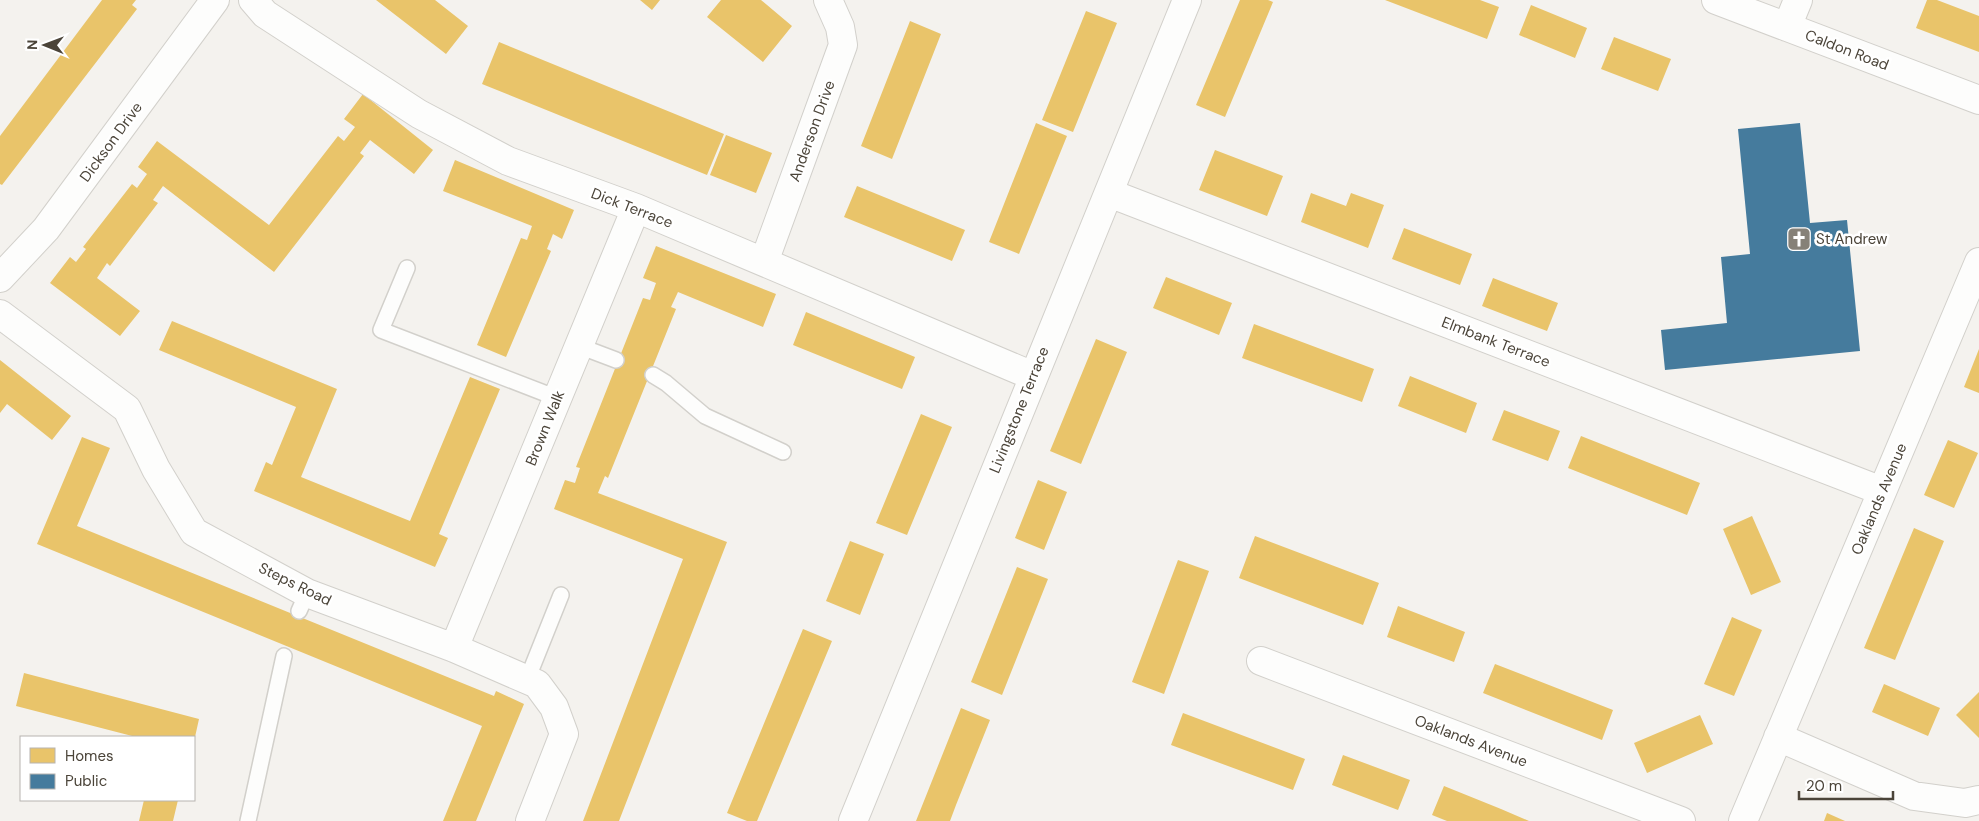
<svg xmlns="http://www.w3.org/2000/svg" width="1979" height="821" font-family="'DM Sans',sans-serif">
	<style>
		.homes { fill: #e9c46a }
		.public { fill: #457b9d }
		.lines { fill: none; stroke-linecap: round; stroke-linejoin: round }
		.lane-casing { stroke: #d2d0cb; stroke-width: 18 }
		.street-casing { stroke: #d2d0cb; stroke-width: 30 }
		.lane { stroke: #fdfdfc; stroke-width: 15 }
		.street { stroke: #fdfdfc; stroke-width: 28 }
		.labels { text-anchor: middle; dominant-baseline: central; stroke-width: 5; stroke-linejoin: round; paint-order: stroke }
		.street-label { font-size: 15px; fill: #4b4439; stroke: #fff }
		.poi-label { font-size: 15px; fill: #4b4439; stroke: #fff; text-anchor: start }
	</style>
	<rect width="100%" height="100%" fill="#f4f2ee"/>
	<path class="homes" d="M102,0H136L132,5L137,9L2,185L0,184V136Z
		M376,0H435L468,26L446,54Z
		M640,0H660L652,10Z
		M721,0H761L792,26L763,62L707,17Z
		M1240,0H1268L1273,2L1225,117L1196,105Z
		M1385,0H1480L1499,7L1487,39Z
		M1927,0H1937L1979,16V52L1916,28Z
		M1531,5L1587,28L1575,58L1519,35Z
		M1086,11L1117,23L1073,132L1042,120Z
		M910,21L941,34L892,159L861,146Z
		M1614,37L1671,59L1658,91L1601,69Z
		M499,42L724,134L707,175L482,84Z
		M363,94L433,150L414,174L370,140L360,153L364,156L274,272L163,186L153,200L158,203L110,266L107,263L97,278L140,311L120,336L50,283L70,257L76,262L86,249L83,247L132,184L137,188L147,174L138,167L157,141L269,225L338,136L344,141L355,127L344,119Z
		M1036,123L1067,136L1019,254L989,242Z
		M726,135L772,153L756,193L710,175Z
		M1215,150L1283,176L1267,216L1199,190Z
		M455,160L574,210L562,239L553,234L547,249L551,251L506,357L477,345L521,238L527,240L532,226L443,191Z
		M857,186L965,230L952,261L844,217Z
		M1311,193L1346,206L1351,193L1384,205L1368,248L1301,222Z
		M1404,228L1472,254L1460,285L1392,259Z
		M656,246L776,294L763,327L678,292L671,307L676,309L608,478L605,476L598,493L727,542L619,821H583L683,559L554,509L565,480L575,483L580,468L576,467L643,298L650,300L656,283L643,278Z
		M1166,277L1232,303L1219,335L1153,308Z
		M1493,278L1558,303L1547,331L1482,306Z
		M806,312L915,357L902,389L793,345Z
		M172,321L337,389L301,477L410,521L470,377L500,389L439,534L448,538L435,567L254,491L266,462L272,465L296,407L159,350Z
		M1254,324L1374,369L1362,402L1242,358Z
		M1096,339L1127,352L1081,464L1050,451Z
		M1979,349V393L1964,387Z
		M0,360L71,416L52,440L7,404L0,413Z
		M1410,376L1477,403L1466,433L1398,406Z
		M1504,410L1560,431L1548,461L1492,440Z
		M921,414L952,427L907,535L876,523Z
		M1581,436L1700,483L1687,515L1568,468Z
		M82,437L110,448L77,526L494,696L496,691L524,704L476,821H443L482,726L37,544Z
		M1948,440L1978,453L1954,508L1924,495Z
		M1038,480L1067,492L1044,550L1015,538Z
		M1752,516L1781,582L1751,595L1723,529Z
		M1914,528L1944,541L1895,660L1864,648Z
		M1255,536L1379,583L1363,625L1239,578Z
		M850,541L884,554L860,615L826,601Z
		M1178,560L1209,571L1164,694L1132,682Z
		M1017,567L1048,579L1002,695L971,682Z
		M1398,606L1465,632L1454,662L1387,637Z
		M1732,617L1762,630L1734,696L1704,684Z
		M803,629L832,641L757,821H747L727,813Z
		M1495,664L1613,710L1602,740L1483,693Z
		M24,673L199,719L195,737H136L16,706Z
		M1884,684L1940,708L1928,736L1872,712Z
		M1979,692V738L1956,715Z
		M961,708L990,720L956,805L950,821H916Z
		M1183,713L1305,759L1293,790L1171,745Z
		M1700,715L1713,744L1647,773L1634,743Z
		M1343,755L1410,780L1398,810L1332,785Z
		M1444,786L1501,809L1529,821H1447L1432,815Z
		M144,800H178L173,821H139Z
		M1827,813L1845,821H1824Z"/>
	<path class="public" d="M1800,123L1810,223L1847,220L1860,351L1665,370L1661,330L1727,323L1721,257L1750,254L1738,129Z"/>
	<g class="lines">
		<g class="lane-casing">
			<path id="lane" d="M407,268L381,330L557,398
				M579,346L616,360
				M653,375L666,383L705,416L783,452
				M299,611L307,593
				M527,680L561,595
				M248,821L284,656"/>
		</g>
		<g class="street-casing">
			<path id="street" d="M253,0L265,14L419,114L508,161L636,208L1033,376
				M1716,0L1979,100
				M1787,27L1798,0
				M1109,193L1882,491
				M764,262L843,45L840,27L828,0
				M0,278L46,229L215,0
				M0,314L127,409L156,469L194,532L307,593L454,648L537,684L554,707L564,734L530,821
				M454,648L636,208
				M1261,661L1681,821
				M1778,737L1914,796L1965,803L1979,800
				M853,821L1187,0
				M1743,821L1979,262"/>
		</g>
		<use href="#lane" class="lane"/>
		<use href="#street" class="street"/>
	</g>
	<defs>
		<g id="church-square" transform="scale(1.25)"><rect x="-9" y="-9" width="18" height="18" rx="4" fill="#868178" stroke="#fff"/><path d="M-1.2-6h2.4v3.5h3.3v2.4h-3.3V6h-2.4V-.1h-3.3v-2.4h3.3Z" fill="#fff"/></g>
	</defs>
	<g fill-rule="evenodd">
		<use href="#church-square" x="1799" y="239"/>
	</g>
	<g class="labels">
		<g class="street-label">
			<text transform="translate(1847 50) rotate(21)">Caldon Road</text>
			<text transform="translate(812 131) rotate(-70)">Anderson Drive</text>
			<text transform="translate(111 142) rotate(-54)">Dickson Drive</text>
			<text transform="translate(632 208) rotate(21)">Dick Terrace</text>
			<text transform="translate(1496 342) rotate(21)">Elmbank Terrace</text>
			<text transform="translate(1019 410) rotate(-68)">Livingstone Terrace</text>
			<text transform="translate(545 428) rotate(-68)">Brown Walk</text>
			<text transform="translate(1879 499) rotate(-67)">Oaklands Avenue</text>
			<text transform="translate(295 584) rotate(26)">Steps Road</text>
			<text transform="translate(1471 741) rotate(21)">Oaklands Avenue</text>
		</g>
		<g class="poi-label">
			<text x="1816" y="239">St Andrew</text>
		</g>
	</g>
	<rect x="20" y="736" width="175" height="65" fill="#ffffff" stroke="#b7b4b0"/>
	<rect x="30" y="748" width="25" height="15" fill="#e9c46a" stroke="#b7b4b0"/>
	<text x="65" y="761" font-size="15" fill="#4b4439">Homes</text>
	<rect x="30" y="774" width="25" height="15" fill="#457b9d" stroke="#b7b4b0"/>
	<text x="65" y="786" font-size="15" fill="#4b4439">Public</text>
	<g transform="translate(45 45) rotate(271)" stroke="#ffffff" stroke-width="4" paint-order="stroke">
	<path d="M0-4L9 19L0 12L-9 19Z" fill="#4b4439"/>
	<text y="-8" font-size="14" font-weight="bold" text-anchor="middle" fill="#4b4439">N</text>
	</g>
	<path d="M1799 791v8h94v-8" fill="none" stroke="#4b4439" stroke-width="2.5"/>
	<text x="1806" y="791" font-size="15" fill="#4b4439" stroke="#ffffff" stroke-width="4" paint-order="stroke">20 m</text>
</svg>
